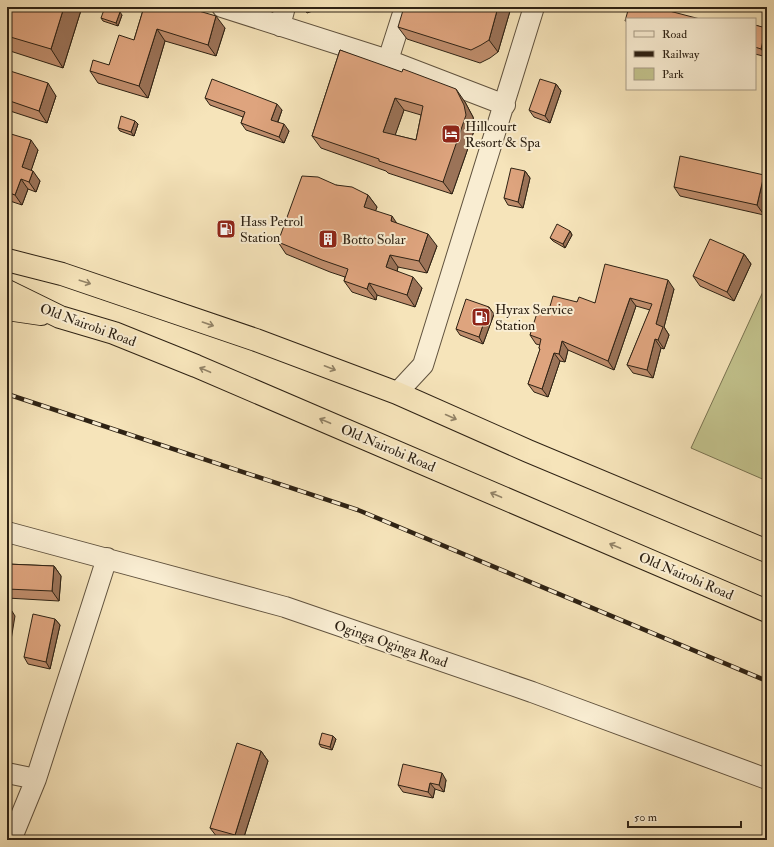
<svg xmlns="http://www.w3.org/2000/svg" width="774" height="847" font-family="'IM FELL Double Pica',serif">
	<style>
		.green { fill: #c2c28c; stroke: #787250 }
		.lines { fill: none; stroke-linecap: round; stroke-linejoin: round }
		.minor-casing { stroke: #60523e; stroke-width: 22 }
		.highway-casing { stroke: #2e2214; stroke-width: 24 }
		.minor { stroke: #f9edd2; stroke-width: 20 }
		.highway { stroke: #f6e4ba; stroke-width: 22 }
		.rail-casing { stroke: #2e2214; stroke-width: 4.5 }
		.rail { stroke: #f9edd2; stroke-width: 3; stroke-dasharray: 9; stroke-linecap: butt }
		.wall { fill: #bf8d6c; stroke: #2e2214; fill-rule: evenodd }
		.shaded-wall { fill: #9b7358; stroke: #2e2214 }
		.building { fill: #dea47e; stroke: #2e2214; fill-rule: evenodd }
		.oneway { stroke: #928367 }
		.labels { text-anchor: middle; dominant-baseline: central; stroke-width: 4; stroke-linejoin: round; paint-order: stroke }
		.poi-label { font-size: 14px; fill: #2e2214; stroke: #f9edd2; text-anchor: start }
		.street-label { font-size: 14px; fill: #2e2214; stroke: #f9edd2 }
	</style>
	<rect width="100%" height="100%" fill="#f6e4ba"/>
	<filter id="stains"><feTurbulence type="fractalNoise" baseFrequency=".005" numOctaves="4"/><feColorMatrix values="0 0 0 0 .2 0 0 0 0 .09 0 0 0 0 .02 0 0 0 .5 -.17"/></filter>
	<radialGradient id="worn" r=".72"><stop offset=".6" stop-color="#630" stop-opacity="0"/><stop offset="1" stop-color="#630" stop-opacity=".3"/></radialGradient>
	<path class="green" d="M767,283V481L691,448Z"/>
	<g class="lines">
		<g class="minor-casing">
			<path id="minor" d="M222,7L388,60L505,105
				M280,26L285,7
				M388,60L405,7
				M397,393L423,365L534,7
				M7,532L285,607L532,692L767,779
				M7,773L36,779
				M11,840L36,779L107,558"/>
		</g>
		<g class="highway-casing">
			<path id="highway" d="M7,260L62,274L256,340L397,393L528,451L767,551
				M7,291L60,317L114,333L196,366L767,611
				M7,309L41,314"/>
		</g>
		<use href="#minor" class="minor"/>
		<use href="#highway" class="highway"/>
		<g class="rail-casing">
			<path id="rail" d="M7,394L358,510L767,681"/>
		</g>
		<use href="#rail" class="rail"/>
	</g>
	<path class="wall" d="M7,7H82L63,68L7,50Z
		M144,7L225,28L216,56L165,41L148,98L98,83L90,71L109,65L134,40Z
		M303,7H321V8L307,13Z
		M510,11L498,52L490,58L480,63L407,39L398,27Z
		M122,15L118,26L103,21L101,18Z
		M755,25L767,29V57L755,54Z
		M340,50L465,102L473,117L475,128L452,194L388,173L386,171L321,148L312,136ZM404,110L421,115L416,140L395,135Z
		M7,70L56,96L47,123L7,110Z
		M556,84L561,91L550,123L534,117L529,110Z
		M205,98L282,110L278,122L289,131L284,143L246,130L241,123L243,117L210,105Z
		M135,121L138,124L134,136L120,131L118,128Z
		M7,146L38,150L31,170L40,181L36,192L28,189L22,205L7,200Z
		M525,171L530,178L523,208L508,205L504,198Z
		M764,175V215L680,196L674,187Z
		M336,185L368,195L377,207L375,211L437,246L427,273L398,267L397,271L422,288L415,307L377,295L376,300L352,292L344,281L345,277L330,272L286,254L278,242Z
		M570,231L572,235L565,248L553,241L550,238Z
		M744,254L751,264L734,301L700,286L693,276Z
		M674,289L664,327L669,335L664,349L661,348L653,378L633,373L627,365L650,310L636,306L614,370L568,350L565,362L560,361L548,397L534,392L528,384L540,350L539,348L540,345L536,344L530,335L548,313L577,302L595,303Z
		M494,314L483,344L460,335L456,329Z
		M7,564L54,566L61,576L59,601L7,598Z
		M55,619L60,625L50,669L28,664L24,657Z
		M333,736L336,739L332,750L321,747L319,744Z
		M261,751L268,761L243,840H225L217,837L210,828Z
		M446,780L444,792L435,789L433,798L403,792L398,785Z"/>
	<path class="shaded-wall" d="M64,7H82L63,68L51,49Z
		M498,7H507L510,11L498,52L489,40Z
		M120,12L122,15L118,26L116,23Z
		M216,16L225,28L216,56L208,45Z
		M766,28L767,29V56L761,49Z
		M157,29L165,41L148,98L139,86Z
		M48,83L56,96L47,123L39,111Z
		M556,84L561,91L550,123L545,116Z
		M456,89L465,102L473,117L475,128L452,194L443,182Z
		M395,98L404,110L392,144L383,132Z
		M277,104L282,110L276,126L271,120Z
		M135,121L138,124L134,136L131,132Z
		M284,124L289,131L284,143L279,137Z
		M31,140L38,150L29,177L22,167Z
		M33,171L40,181L36,192L29,182Z
		M525,171L530,178L523,208L518,202Z
		M764,175L767,179V204L764,215L757,205Z
		M21,179L28,189L22,205L15,195Z
		M368,195L377,207L373,218L364,207Z
		M392,216L400,228L391,221Z
		M570,231L572,235L565,248L563,244Z
		M428,234L437,246L427,273L419,261Z
		M744,254L751,264L734,301L727,292Z
		M390,255L398,267L395,279L386,267Z
		M413,277L422,288L415,307L407,295Z
		M668,280L674,289L664,327L669,335L664,349L658,340L656,324Z
		M369,283L377,295L376,300L367,289Z
		M630,298L636,306L614,370L608,361Z
		M489,307L494,314L483,344L479,337Z
		M655,339L661,348L653,378L647,370Z
		M562,341L568,350L565,362L559,354Z
		M554,353L560,361L548,397L542,389Z
		M54,566L61,576L59,601L52,591Z
		M10,608L15,616L7,664V624Z
		M55,619L60,625L50,669L46,662Z
		M7,728L9,731L8,748L7,747Z
		M333,736L336,739L332,750L330,747Z
		M261,751L268,761L243,840H238L235,835Z
		M442,773L446,780L444,792L439,785Z
		M430,783L435,789L433,798L428,792Z"/>
	<path class="building" d="M7,7H64L51,49L7,36Z
		M105,7L120,12L116,23L101,18Z
		M144,7H185L216,16L208,45L157,29L139,86L90,71L93,60L109,65L119,35L134,40Z
		M404,7H498L489,40L481,45L471,50L398,27Z
		M629,7H654L700,19H627V21H625Z
		M755,25L766,28L761,49L755,47Z
		M340,50L402,72L403,69L456,89L464,105L466,115L443,182L379,161V159L312,136ZM395,98L423,106L416,140L383,132Z
		M7,70L48,83L39,111L7,100Z
		M212,79L277,104L271,120L284,124L279,137L241,123L245,112L205,98Z
		M540,79L556,84L545,116L529,110Z
		M121,116L135,121L131,132L118,128Z
		M11,134L31,140L22,167L33,171L29,182L21,179L15,195L7,192V146Z
		M680,156L764,175L757,205L674,187Z
		M511,168L525,171L518,202L504,198Z
		M302,176L318,177L336,185L352,187L368,195L364,207L392,216L391,221L428,234L419,261L390,255L386,267L413,277L407,295L369,283L367,289L344,281L348,269L322,260L278,242Z
		M557,224L570,231L563,244L550,238Z
		M710,239L744,254L727,292L693,276Z
		M605,264L668,280L656,324L663,327L658,340L655,339L647,370L627,365L652,304L630,298L608,361L562,341L559,354L554,353L542,389L528,384L540,349L539,348L541,339L530,335L538,310L548,313L553,296L577,302L579,297L595,303Z
		M466,299L489,307L479,337L456,329Z
		M7,564L54,566L52,591L7,589Z
		M7,607L10,608L7,624Z
		M33,614L55,619L46,662L24,657Z
		M322,733L333,736L330,747L319,744Z
		M237,743L261,751L235,835L210,828Z
		M403,764L442,773L439,785L430,783L428,792L398,785Z"/>
	<defs><path id="oneway-shaft" d="M-6 0H5M1.5-3L5.5 0L1.5 3" fill="none" stroke-width="1.6" stroke-linecap="round" stroke-linejoin="round"/></defs>
	<g class="oneway">
		<use href="#oneway-shaft" transform="translate(85 282) rotate(18)"/>
		<use href="#oneway-shaft" transform="translate(208 324) rotate(19)"/>
		<use href="#oneway-shaft" transform="translate(330 368) rotate(21)"/>
		<use href="#oneway-shaft" transform="translate(205 370) rotate(-157)"/>
		<use href="#oneway-shaft" transform="translate(451 417) rotate(24)"/>
		<use href="#oneway-shaft" transform="translate(325 421) rotate(-157)"/>
		<use href="#oneway-shaft" transform="translate(496 495) rotate(-157)"/>
		<use href="#oneway-shaft" transform="translate(615 546) rotate(-157)"/>
	</g>
	<defs>
		<g id="hotel-square" transform="scale(1)"><rect x="-9" y="-9" width="18" height="18" rx="4" fill="#8f2418" stroke="#f9edd2"/><path d="M-6-4.5h1.5V1H6V5H4.5V3h-9V5H-6ZM-4 0a1.8 1.8 0 1 1 3.6 0ZM.5 0V-2.5h3Q6-2.5 6 0Z" fill="#fff"/></g>
		<g id="fuel-square" transform="scale(1)"><rect x="-9" y="-9" width="18" height="18" rx="4" fill="#8f2418" stroke="#f9edd2"/><path d="M-5.5-6h7V0h2V4h1.3V-2.5L3-4.5l.8-.8L6-3V5H2.5V1h-1V6h-7ZM-4.2-4.7v3.2H.2V-4.7Z" fill="#fff"/></g>
		<g id="building-square" transform="scale(1)"><rect x="-9" y="-9" width="18" height="18" rx="4" fill="#8f2418" stroke="#f9edd2"/><path d="M-4-6H4V6H1V3H-1V6H-4ZM-2.5-4.3h1.7v1.8h-1.7ZM.8-4.3h1.7v1.8H.8ZM-2.5-1h1.7V.8h-1.7ZM.8-1h1.7V.8H.8Z" fill="#fff"/></g>
	</defs>
	<g fill-rule="evenodd">
		<use href="#hotel-square" x="451" y="134"/>
		<use href="#fuel-square" x="226" y="229"/>
		<use href="#building-square" x="328" y="239"/>
		<use href="#fuel-square" x="481" y="317"/>
	</g>
	<g class="labels">
		<g class="poi-label">
			<text x="465" y="126">Hillcourt<tspan x="465" dy="16">Resort &amp; Spa</tspan></text>
			<text x="240" y="221">Hass Petrol<tspan x="240" dy="16">Station</tspan></text>
			<text x="342" y="239">Botto Solar</text>
			<text x="495" y="309">Hyrax Service<tspan x="495" dy="16">Station</tspan></text>
		</g>
		<g class="street-label">
			<text transform="translate(88 325) rotate(20)">Old Nairobi Road</text>
			<text transform="translate(388 448) rotate(23)">Old Nairobi Road</text>
			<text transform="translate(686 576) rotate(23)">Old Nairobi Road</text>
			<text transform="translate(391 644) rotate(19)">Oginga Oginga Road</text>
		</g>
	</g>
	<rect width="774" height="847" fill="none" stroke="#f6e4ba" stroke-width="24"/>
	<rect x="8" y="8" width="758" height="831" fill="none" stroke="#2e2214" stroke-width="2"/>
	<rect x="12" y="12" width="750" height="823" fill="none" stroke="#2e2214"/>
	<rect x="626" y="18" width="130" height="72" fill="#f9edd2" stroke="#a89c86"/>
	<rect x="634" y="31" width="20" height="6" fill="#f9edd2" stroke="#a89c86"/>
	<text x="662" y="38" font-size="12" fill="#2e2214">Road</text>
	<rect x="634" y="51" width="20" height="6" fill="#2e2214" stroke="#a89c86"/>
	<text x="662" y="58" font-size="12" fill="#2e2214">Railway</text>
	<rect x="634" y="68" width="20" height="12" fill="#c2c28c" stroke="#a89c86"/>
	<text x="662" y="78" font-size="12" fill="#2e2214">Park</text>
	<path d="M628 821v6h113v-6" fill="none" stroke="#2e2214" stroke-width="2"/>
	<text x="634" y="821" font-size="12" fill="#2e2214" stroke="#f9edd2" stroke-width="3" paint-order="stroke">50 m</text>
	<rect width="100%" height="100%" filter="url(#stains)"/>
	<rect width="100%" height="100%" fill="url(#worn)"/>
</svg>
